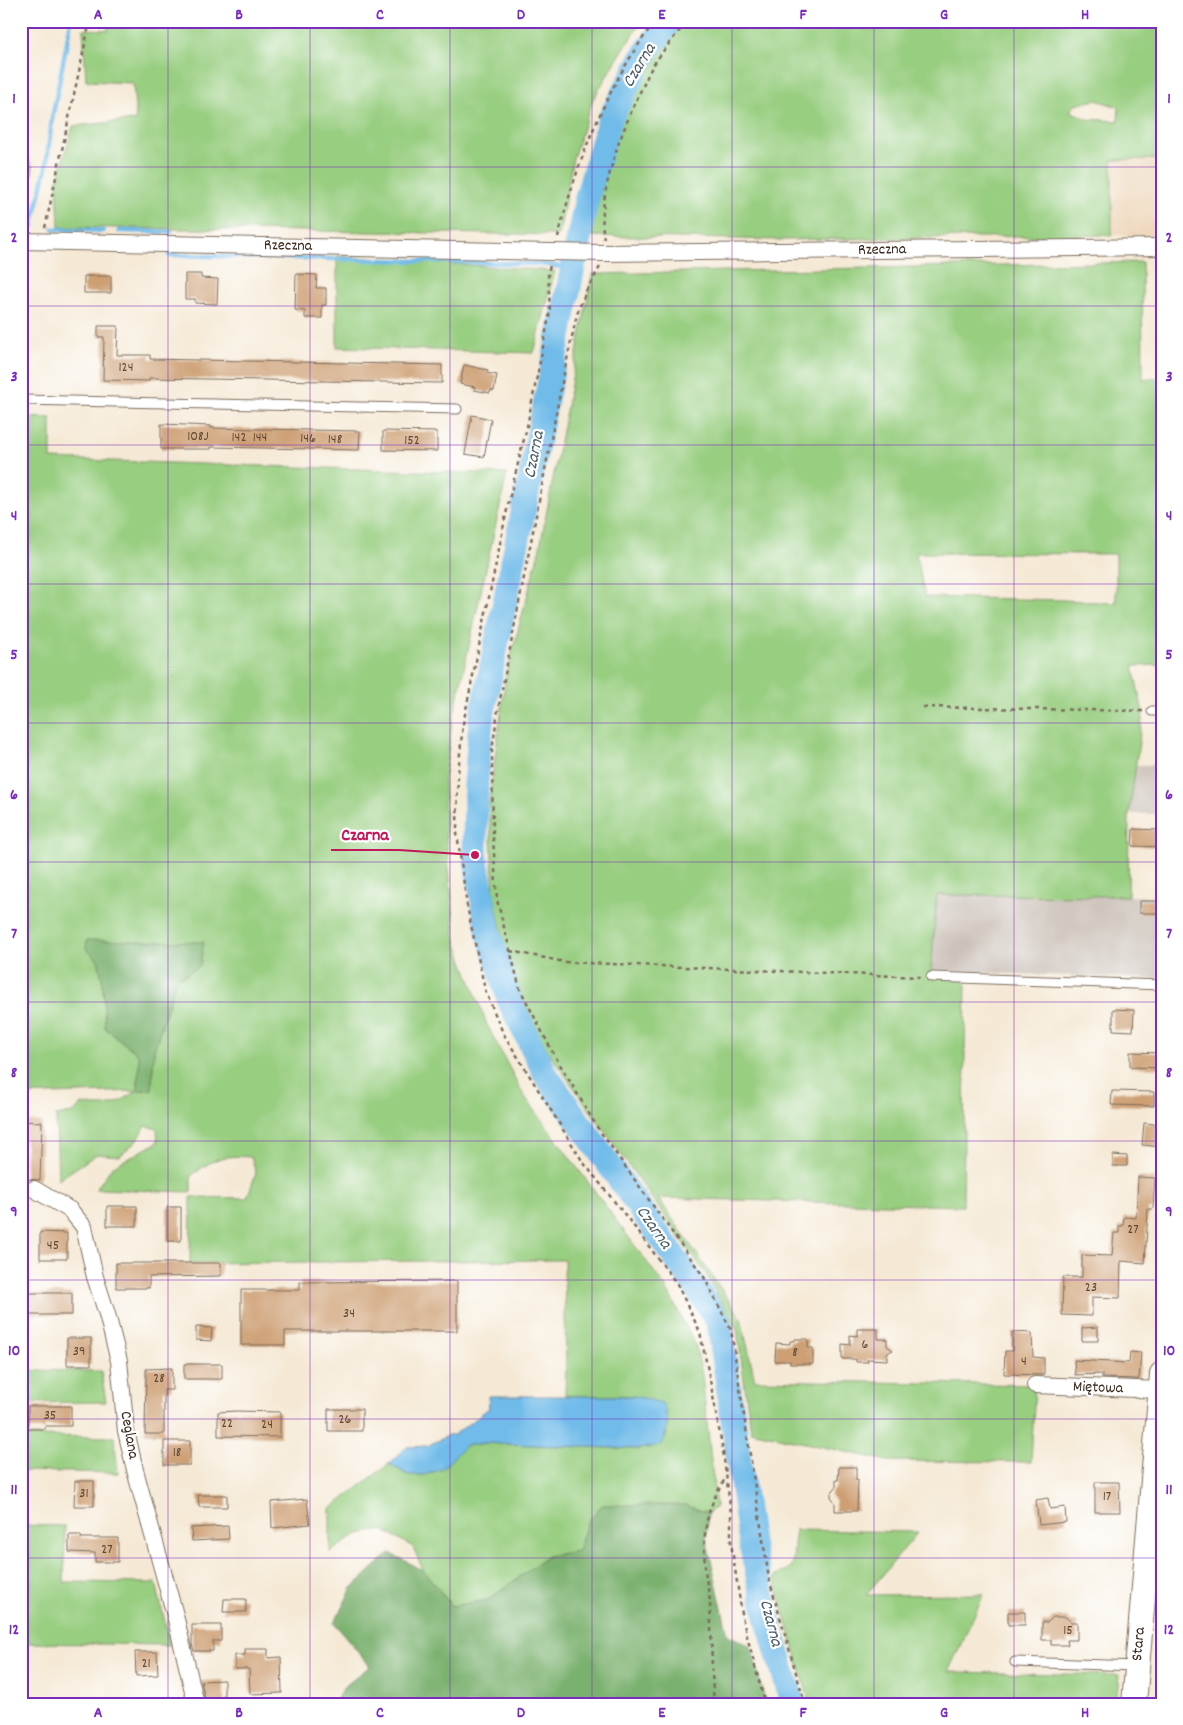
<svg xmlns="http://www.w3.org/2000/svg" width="1183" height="1725" font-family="Dekko,sans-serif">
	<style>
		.built { fill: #eed7bb }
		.industrial { fill: #ccc2b9 }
		.green { fill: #98ce80; stroke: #6a7c4f; fill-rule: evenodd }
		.forest { fill: #7ab16e; stroke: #5a6e46 }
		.water { fill: #6fbbe9; stroke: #557284 }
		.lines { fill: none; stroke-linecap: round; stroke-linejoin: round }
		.stream { stroke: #6fbbe9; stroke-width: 4.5 }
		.river { stroke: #6fbbe9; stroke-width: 25 }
		.building { fill: #cd9f73 }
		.lane-casing { stroke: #7c6d5e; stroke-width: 11 }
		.street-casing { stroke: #7c6d5e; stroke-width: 18 }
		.secondary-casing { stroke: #7c6d5e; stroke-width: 26 }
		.path { stroke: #7c6d5e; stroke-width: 2.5; stroke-dasharray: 4 4; stroke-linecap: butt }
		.lane { stroke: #fff; stroke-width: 9 }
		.street { stroke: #fff; stroke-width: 16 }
		.secondary { stroke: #fff; stroke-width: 24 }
		.grid { fill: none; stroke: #7b2cbf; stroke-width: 1; stroke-opacity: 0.55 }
		.labels { text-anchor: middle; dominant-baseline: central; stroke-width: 4.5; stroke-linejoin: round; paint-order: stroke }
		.number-label { font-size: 14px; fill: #604733 }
		.street-label { font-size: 16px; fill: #3b2a1e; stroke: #fff }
		.water-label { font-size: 18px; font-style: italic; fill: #4d5d65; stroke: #fff }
		.leader { fill: none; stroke: #c2185b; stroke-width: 2 }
		.callout-dot { fill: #c2185b; stroke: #fff; stroke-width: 2 }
		.callout-label { font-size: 18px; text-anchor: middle; font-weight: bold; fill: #c2185b; stroke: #fff; stroke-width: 4.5; stroke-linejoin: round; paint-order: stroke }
		.neatline { fill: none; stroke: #7b2cbf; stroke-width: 2 }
		.grid-label { font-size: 16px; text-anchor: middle; font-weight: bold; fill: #7b2cbf }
	</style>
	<rect width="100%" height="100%" fill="#fff"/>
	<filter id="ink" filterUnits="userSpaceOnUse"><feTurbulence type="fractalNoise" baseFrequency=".02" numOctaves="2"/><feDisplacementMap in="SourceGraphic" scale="10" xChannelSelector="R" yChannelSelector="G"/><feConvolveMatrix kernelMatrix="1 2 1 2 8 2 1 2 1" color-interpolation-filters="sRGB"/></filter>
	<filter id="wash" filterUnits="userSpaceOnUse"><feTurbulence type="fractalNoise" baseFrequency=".0096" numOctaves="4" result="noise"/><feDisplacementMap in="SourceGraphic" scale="20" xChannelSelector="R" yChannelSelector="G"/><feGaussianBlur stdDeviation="1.12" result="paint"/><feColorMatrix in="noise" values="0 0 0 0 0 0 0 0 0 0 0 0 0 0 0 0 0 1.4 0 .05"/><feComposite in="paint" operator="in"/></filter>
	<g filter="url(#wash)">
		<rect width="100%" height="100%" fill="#f5e9d5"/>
		<path class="built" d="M1162,159V235H1112V160Z"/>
		<path class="industrial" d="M798,762L1162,765V814H1129L1128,896L1162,897V979L931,971L936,895Z"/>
		<path class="green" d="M109,21H643L624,48L593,99L573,158L559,235L59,227L57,182L73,126L136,120L133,83L86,81L83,29L108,30Z
			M683,21H1162V159L1112,160V235L781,240L592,236L595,211L614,135L649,64ZM1096,100L1119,107L1118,121L1087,119L1070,111L1075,105Z
			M337,256L555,271L534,353L337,347Z
			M1142,262L1143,379L1162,378V665L1133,666L1143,713L1129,813L1128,896L937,895L931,971L966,978L963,1206L658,1198L741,1318L755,1380L1035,1385L1031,1462L887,1461L751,1431L737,1330L707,1276L545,1047L510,973L494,894L489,803L506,675L539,552L592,274ZM916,553L1116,554V603L1063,600L925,597Z
			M21,417L51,418V459L507,474L453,718L444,779L446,835L456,942L487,1025L523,1094L666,1288L695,1344L702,1375L716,1507L708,1513L685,1505L588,1521L578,1551L548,1556L488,1600L452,1606L423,1570L413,1547L383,1530L358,1534L330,1552V1509L389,1464L408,1475L442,1469L465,1446L483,1443L639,1449L661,1445L667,1434L635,1396H565L566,1362L564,1260L190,1263L191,1197L247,1198L256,1173L251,1157C220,1155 215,1158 191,1176V1192L96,1189L112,1167L158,1142L157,1129L146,1126L135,1142L120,1156L97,1154L58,1180L56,1116L73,1113L82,1104C109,1109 115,1105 137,1091L21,1095ZM98,959L200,966L176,980L154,1050L151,1089L138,1091L139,1055L105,1028L103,984Z
			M21,1370L101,1371L106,1402L21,1403Z
			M21,1436L114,1437L118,1473L21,1471Z
			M21,1525L65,1526L64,1582L156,1583L170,1645L21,1643Z
			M795,1530L918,1532L866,1595L984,1594L948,1672L1119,1675L1116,1704H810L774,1577L787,1570L793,1563Z"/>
		<path class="forest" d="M21,147H23L33,168L25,217L21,220Z
			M87,940L204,942L200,966L176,980L154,1050L152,1089L138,1091L139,1055L105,1028L103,984L98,960L86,949Z
			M602,1505H685L708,1513L706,1538L728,1635L751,1646L766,1704H334L344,1687L370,1666L334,1623L352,1588L390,1553L423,1570L452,1606L488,1600L548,1556L578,1551L588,1521Z"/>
		<path class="water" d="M488,1396H635L662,1403C669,1419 669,1430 661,1445L639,1449L483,1443L465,1446L442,1469L424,1475H408L389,1464L407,1447L427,1446L449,1435H454L489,1408Z"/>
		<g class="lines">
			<path class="stream" d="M32,228L46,168L52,119L71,21
				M53,229L103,231
				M119,231L171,232
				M169,255L541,264L561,267L571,271"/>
			<path class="river" d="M670,21L643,56L610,119L587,198L481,720L476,784L475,855L488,930L510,1002L547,1077L702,1296L719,1323L751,1544L768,1621L793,1704"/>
		</g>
		<g id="blocks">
			<path class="building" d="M185,274H201V278L218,279L217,304L195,303V299H185Z
				M296,274L317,275L316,288H326V305H322V318H305V311L295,310Z
				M84,276H111V293H84Z
				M98,326H118L117,355H150V359L442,365V383L149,378V381L103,380L104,337H98Z
				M464,365L488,370L487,373L497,375L494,391L491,390L490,393L474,390L475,387L460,384Z
				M472,415L491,419L484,457L465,454Z
				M161,424L211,426V428L360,431L359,450L211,447V449H161Z
				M383,431L437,432V451L383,450Z
				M1133,829L1162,830V847L1132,846Z
				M1139,901H1162V913H1139Z
				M1113,1009L1134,1010L1133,1031L1113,1030Z
				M1130,1052L1162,1053V1068L1130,1067Z
				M1112,1091L1154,1092V1106L1111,1105Z
				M21,1121L42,1122L40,1180L25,1179L26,1138H21Z
				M1144,1123L1162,1125L1161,1147L1142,1145Z
				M1113,1155L1127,1156V1166H1113Z
				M1138,1177L1155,1178L1153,1209H1148L1145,1263L1121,1261L1120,1298L1092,1297V1316L1062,1315L1063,1277H1082V1255L1112,1256L1114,1233H1119V1226H1123L1124,1217L1136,1218Z
				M107,1206H137V1226H107Z
				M167,1207H181V1241H167Z
				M40,1232L67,1233V1259H40Z
				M116,1263H221V1276L149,1277V1288H116Z
				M457,1281V1331H285V1345H241V1290H300V1282Z
				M21,1293H72V1315H21Z
				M196,1327L212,1328L211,1341L196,1340Z
				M1098,1327V1341H1082V1328Z
				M857,1329H878V1339H887V1346L893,1350L887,1353V1360L867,1359L868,1362H856V1359H842V1344L850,1345V1335L857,1336Z
				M1012,1332L1032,1333L1033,1357L1044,1358V1375L1004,1374L1005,1351H1012Z
				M67,1338H91V1365H67Z
				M795,1339H808V1348H813V1364H790V1361H775L776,1343L790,1344V1341H795Z
				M1130,1352L1141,1353L1139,1379L1102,1378V1374L1075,1375L1074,1360L1129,1363Z
				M184,1364H222V1379H184Z
				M172,1368V1390H164V1434H145L146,1369Z
				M28,1406H71V1426H45V1429H28Z
				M328,1409H362V1431H328Z
				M236,1411L280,1412V1437L218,1436V1412Z
				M164,1441H190V1465H164Z
				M839,1467H856V1480H858L857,1511H835V1502L831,1497V1493L836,1487V1480H838Z
				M75,1481H94V1506H74Z
				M1095,1482H1119L1120,1512H1095Z
				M198,1495H227V1507H199Z
				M1048,1498L1050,1509L1065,1507L1066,1522L1039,1525L1036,1500Z
				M307,1499L310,1524L272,1528L271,1502Z
				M228,1526L229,1539L192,1541L191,1528Z
				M69,1535H81V1538H118V1562H95V1553L69,1552Z
				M224,1599H246V1612H223Z
				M1008,1612H1025V1625H1008Z
				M1053,1617H1066L1071,1622H1077V1640H1067L1068,1645H1051V1640H1042V1622H1048Z
				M192,1625H221V1641H213V1651H194L192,1644Z
				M245,1649H268V1658L281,1657L282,1693L250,1694L249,1669H235V1655H245Z
				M135,1652H157L158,1675L136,1676Z
				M224,1680V1703H206L201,1681Z"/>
		</g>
	</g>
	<g filter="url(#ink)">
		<use href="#blocks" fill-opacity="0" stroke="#7c6d5e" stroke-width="1"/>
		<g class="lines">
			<g class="lane-casing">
				<path id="lane" d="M21,400L457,409
					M1152,711H1162
					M931,977L1162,985
					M1015,1662L1137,1666"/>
			</g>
			<g class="street-casing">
				<path id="street" d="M21,241L602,253L1162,247
					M34,1189L70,1210L84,1227L95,1277L107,1314L119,1361L126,1431L136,1474L175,1615L196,1704
					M1035,1385L1160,1390"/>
			</g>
			<g class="secondary-casing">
				<path id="secondary" d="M1134,1704L1162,1374"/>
			</g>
			<path class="path" d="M45,228L90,21
				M558,237C578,158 606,87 655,21
				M604,239C596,195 623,127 642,88C646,80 649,71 654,64C664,49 676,35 687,21
				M550,266L548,272L550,312L526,431L509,500L463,724L458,773L457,833L467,906L485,990L503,1033L583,1162L633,1225L677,1284L700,1332L711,1385L723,1451L731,1513V1543L743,1621L765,1704
				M600,267L586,291L577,314L563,378L498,710L492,751L493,838L497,900L520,989L552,1051L597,1127L704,1277L731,1330L769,1579L805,1704
				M923,707L1143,711
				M510,951L565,962L920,977
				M714,1704C711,1671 712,1637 710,1604C710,1595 707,1586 706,1578C702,1539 704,1511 725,1479"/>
			<use href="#lane" class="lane"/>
			<use href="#street" class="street"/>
			<use href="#secondary" class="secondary"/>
		</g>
	</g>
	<path class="grid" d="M168,21V1704M310,21V1704M450,21V1704M592,21V1704M732,21V1704M874,21V1704M1014,21V1704M21,167H1162M21,306H1162M21,445H1162M21,584H1162M21,723H1162M21,862H1162M21,1002H1162M21,1141H1162M21,1280H1162M21,1419H1162M21,1558H1162"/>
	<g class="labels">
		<g class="number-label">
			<text x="126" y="368">124</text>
			<text x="198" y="437">108J</text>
			<text x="239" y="438">142</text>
			<text x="260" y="438">144</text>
			<text x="308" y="439">146</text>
			<text x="335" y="440">148</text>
			<text x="412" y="441">152</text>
			<text x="1133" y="1230">27</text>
			<text x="53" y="1246">45</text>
			<text x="1091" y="1288">23</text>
			<text x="349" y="1314">34</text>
			<text x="865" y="1345">6</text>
			<text x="79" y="1352">39</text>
			<text x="795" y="1353">8</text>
			<text x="1024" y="1362">4</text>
			<text x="159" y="1379">28</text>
			<text x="50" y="1416">35</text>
			<text x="345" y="1420">26</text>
			<text x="227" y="1424">22</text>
			<text x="267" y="1425">24</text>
			<text x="177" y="1453">18</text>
			<text x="84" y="1494">31</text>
			<text x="1107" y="1497">17</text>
			<text x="107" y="1550">27</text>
			<text x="1068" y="1631">15</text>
			<text x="146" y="1664">21</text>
		</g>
		<g class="street-label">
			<text transform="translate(288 246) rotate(1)">Rzeczna</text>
			<text transform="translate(882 250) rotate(-1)">Rzeczna</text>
			<text transform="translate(1098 1388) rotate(2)">Miętowa</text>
			<text transform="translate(129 1435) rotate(80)">Ceglana</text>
			<text transform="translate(1139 1644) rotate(-85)">Stara</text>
		</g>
		<g class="water-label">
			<text transform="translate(640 66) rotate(-59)">Czarna</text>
			<text transform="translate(535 455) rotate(-79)">Czarna</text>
			<text transform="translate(653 1228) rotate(55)">Czarna</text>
			<text transform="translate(770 1623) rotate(75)">Czarna</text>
		</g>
	</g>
	<path class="leader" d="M475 855L399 850H331"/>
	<circle class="callout-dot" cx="475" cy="855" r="5"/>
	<g class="callout-label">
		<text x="365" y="840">Czarna</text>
	</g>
	<rect width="1183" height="1725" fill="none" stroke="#fff" stroke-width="55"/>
	<rect x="28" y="28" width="1128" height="1670" class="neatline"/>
	<g class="grid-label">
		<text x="98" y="19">A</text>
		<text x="239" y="19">B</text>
		<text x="380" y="19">C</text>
		<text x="521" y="19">D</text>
		<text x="662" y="19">E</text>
		<text x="803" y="19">F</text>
		<text x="944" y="19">G</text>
		<text x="1085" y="19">H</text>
		<text x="14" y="103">1</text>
		<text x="1169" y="103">1</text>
		<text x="14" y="242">2</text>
		<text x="1169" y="242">2</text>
		<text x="14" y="381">3</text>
		<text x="1169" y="381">3</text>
		<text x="14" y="520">4</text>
		<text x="1169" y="520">4</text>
		<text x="14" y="659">5</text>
		<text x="1169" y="659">5</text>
		<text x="14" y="799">6</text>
		<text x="1169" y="799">6</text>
		<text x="14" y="938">7</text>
		<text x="1169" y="938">7</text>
		<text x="14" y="1077">8</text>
		<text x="1169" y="1077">8</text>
		<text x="14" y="1216">9</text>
		<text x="1169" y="1216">9</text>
		<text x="14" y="1355">10</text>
		<text x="1169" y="1355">10</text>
		<text x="14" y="1494">11</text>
		<text x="1169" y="1494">11</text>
		<text x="14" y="1634">12</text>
		<text x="1169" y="1634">12</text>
		<text x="98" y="1717">A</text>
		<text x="239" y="1717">B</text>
		<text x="380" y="1717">C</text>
		<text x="521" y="1717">D</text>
		<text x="662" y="1717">E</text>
		<text x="803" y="1717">F</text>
		<text x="944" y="1717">G</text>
		<text x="1085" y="1717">H</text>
	</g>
</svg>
